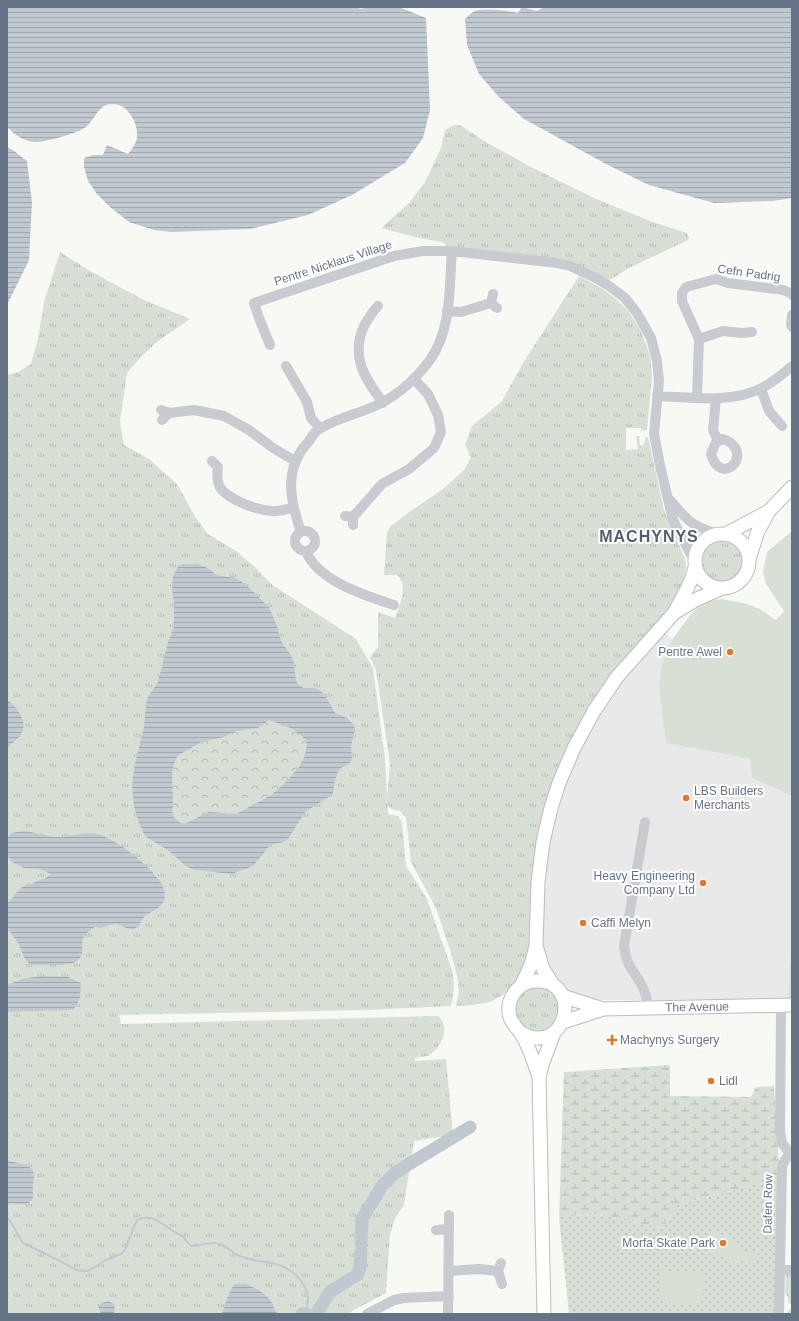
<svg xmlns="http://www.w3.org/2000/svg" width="799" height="1321" font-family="Arial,sans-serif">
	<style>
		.built { fill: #e9e9e9 }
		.grass { fill: url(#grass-tufts) }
		.forest { fill: url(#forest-crowns) }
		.wetland { fill: url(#wetland-marsh) }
		.park { fill: url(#park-dots) }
		.pitch { fill: #d8e0d6 }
		.water { fill: url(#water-rules); fill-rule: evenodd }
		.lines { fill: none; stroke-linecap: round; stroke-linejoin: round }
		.stream { stroke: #c1c9d0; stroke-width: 2 }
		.river { stroke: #c1c9d0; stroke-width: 13 }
		.major-casing { stroke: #b9bcc1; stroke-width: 15 }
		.minor { stroke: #c8cbcf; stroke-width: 10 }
		.major { stroke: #fff; stroke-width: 13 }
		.poi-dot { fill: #e87525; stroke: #fff; stroke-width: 1.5 }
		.labels { text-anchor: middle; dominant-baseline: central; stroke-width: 4; stroke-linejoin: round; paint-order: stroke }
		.street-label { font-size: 12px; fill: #667387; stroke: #fff }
		.poi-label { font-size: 12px; fill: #667387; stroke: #fff; text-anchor: start }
		.district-label { font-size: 16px; font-weight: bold; letter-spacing: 1px; fill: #555e6c; stroke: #fff }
	</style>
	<defs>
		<pattern id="grass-tufts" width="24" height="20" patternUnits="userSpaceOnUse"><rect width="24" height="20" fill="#d8e0d6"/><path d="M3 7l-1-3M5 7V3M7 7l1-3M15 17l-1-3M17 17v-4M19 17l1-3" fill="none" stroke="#b3bab3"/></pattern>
		<pattern id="forest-crowns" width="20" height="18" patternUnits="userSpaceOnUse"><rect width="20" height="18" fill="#d8e0d6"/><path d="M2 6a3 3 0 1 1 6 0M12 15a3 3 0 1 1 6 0" fill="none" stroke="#b3bab3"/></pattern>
		<pattern id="wetland-marsh" width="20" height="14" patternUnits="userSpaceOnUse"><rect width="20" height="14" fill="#d8e0d6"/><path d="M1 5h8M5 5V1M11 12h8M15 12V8" fill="none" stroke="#b3bab3"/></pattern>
		<pattern id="park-dots" width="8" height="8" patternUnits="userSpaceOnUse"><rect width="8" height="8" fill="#d8e0d6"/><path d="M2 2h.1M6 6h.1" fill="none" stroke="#b3bab3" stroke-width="1.8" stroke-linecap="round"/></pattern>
		<pattern id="water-rules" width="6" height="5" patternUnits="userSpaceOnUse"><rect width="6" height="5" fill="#c1c9d0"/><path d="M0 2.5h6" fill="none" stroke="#a1a8ae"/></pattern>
	</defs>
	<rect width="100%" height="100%" fill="#f8f8f5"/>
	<path class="built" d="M665,631L672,640L662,665L666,743L750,759L752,778L792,796V946L791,950L788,1000H592L573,995L553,977L545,959L541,931L544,874L550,837L564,784L583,740L604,704L634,664Z"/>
	<path class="grass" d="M454,125H460L484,141L531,167L594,198L650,221L687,233L689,238L688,240L627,269L610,280L573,264L447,249L445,244L442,242L419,238L381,228L409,203L425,182L441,148L445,130Z
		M60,252L90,271L142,299L190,319L157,342L140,358L127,373L120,421L124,445L149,459L177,484L196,518L208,534L236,551L256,568L271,584L356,639L373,668L385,759L387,797L390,764L376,670L370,657L378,647V612L395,618C400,604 409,586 397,575H384L387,533L390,527L412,510L443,489L464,470L471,457L465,445L472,426L502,401L523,363L579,276L603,289L616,299L629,312L641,331L650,355L652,377L647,430L641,431V428H626V450L638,449L636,436H639L640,445L643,446L646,437H648L664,510L685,559L686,564L685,574L678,597L655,625L562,762L530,955L514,986L506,993L490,1002L473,1005L456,1006L459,990L457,976L450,950L436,908L411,862L406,818L400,811L391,809L388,805V814L398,816L402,822L406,866L427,899L452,970C455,983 454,994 451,1006L368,1010L119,1015L121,1024L438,1016C452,1028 440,1050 427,1056C423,1057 418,1057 415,1058V1061L446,1059L453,1135L414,1141L404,1205L395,1218L390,1235L386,1293L354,1310L348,1314H7V375L18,372L31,364L38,338L44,302Z
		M697 561a24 24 0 1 1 48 0a24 24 0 1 1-48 0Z
		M792,946V1000H788L791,950Z
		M515 1009a22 22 0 1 1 44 0a22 22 0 1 1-44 0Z
		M786,1274H792V1314H787L788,1311L791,1309V1304L788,1302V1297L785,1292Z"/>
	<path class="forest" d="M269,720L293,729L305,739L307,745L305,756L299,767L285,783L271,795L236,814L209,812L202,815L187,823H181L176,820L173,815L172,810L173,804L172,770L176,758L180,755L201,742L224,737L236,731L258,728Z"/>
	<path class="wetland" d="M670,1065V1096L751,1097L756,1087L774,1086L780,1178L678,1205L662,1228L594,1214L559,1217L564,1072Z"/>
	<path class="park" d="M780,1178L777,1314H569L559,1217L594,1214L662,1228L678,1205Z"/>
	<path class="pitch" d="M792,531V796L752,778L750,759L666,743L659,684L662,665L672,640L691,614L699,607L710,601L722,599L747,604L760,609L776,620L784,611L766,584L763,572L767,552Z
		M712,1233L730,1236L740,1250L758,1253L757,1263L739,1261L734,1262L719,1255L709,1254Z
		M661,1270L704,1274L701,1305L658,1301Z"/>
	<path class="water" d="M7,7H357L360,9L371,7H399L426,18L430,110L423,138L405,163L352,195L308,215L250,229L172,232L154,230L129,222L110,207L97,194L88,181L84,167V158L93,155H103L107,145L128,154C132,149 135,145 137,138C139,124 128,104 113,104C98,104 96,118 86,127C79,133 43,143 33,142C22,140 15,135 7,127Z
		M522,7L537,11L544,7H792V198L773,201L714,203L649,185L608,165L524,119L499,97L479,74L467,45L465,19C467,17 470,14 473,12C483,7 507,11 518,13Z
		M7,147L13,150L27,161L32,202L29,260L7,305Z
		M182,564H194L203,566L211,570L216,575L235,578L245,584L269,607L277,626L281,641L290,654L294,662L295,675L297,683L303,688H315L319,690L325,695L335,713L347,718L354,725L355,730L351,746L352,759L350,763C348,765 344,766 341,768C335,774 334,786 333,794L305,812L288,839L283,842L270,845L253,866L232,874L196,870L187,867L169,851L145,836L139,823L134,807L132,786L134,768L144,727L146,703L148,697L158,682L168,642L174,627V603L172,589L173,576L179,565ZM269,720L293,729L305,739L307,745L305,756L299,767L285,783L271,795L236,814L209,812L202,815L187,823H181L176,820L173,815L172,810L173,804L172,770L176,758L179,755L201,742L224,737L236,731L258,728Z
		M7,700C16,705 28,722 22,732C19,739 11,743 7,749Z
		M22,831C36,832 50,838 64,837C75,836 87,831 97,834C116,838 158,871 164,889C165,892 165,898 164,901C160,909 151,911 145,916C141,919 141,925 136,928C129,932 123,925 116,924C112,924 108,925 104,927C101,928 98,927 95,927C90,929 85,935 82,940C85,962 76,964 56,965C48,965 39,965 31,965L25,959L18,943L8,929L7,904L22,887L44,879L51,874L40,869L24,868L12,862L7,855V838L12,833Z
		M41,976L68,977L81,983L80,998L73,1010L7,1012V985L22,979Z
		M7,1160C14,1163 25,1163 31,1168C36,1174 33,1180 33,1186C32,1193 36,1199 28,1203C22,1207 13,1201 7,1205Z
		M235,1284C246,1282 264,1291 270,1300C273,1304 274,1310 278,1314H222C226,1304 227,1293 235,1284Z
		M109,1301L115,1305L114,1314H101L99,1309V1305L104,1302Z"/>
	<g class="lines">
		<path class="stream" d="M7,1218L10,1221L23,1243L50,1256L77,1270L87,1271L95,1267L104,1261L121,1254L125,1249L137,1220C151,1213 161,1223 173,1231C176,1233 180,1234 183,1237C186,1240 188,1244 191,1246C194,1247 209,1242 215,1243C225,1244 233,1254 242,1257C248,1259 254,1260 260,1261C278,1263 293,1268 303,1284C310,1294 309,1304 304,1313"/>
		<path class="river" d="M361,1243L362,1219L382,1186L396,1172L470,1127
			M302,1314H306
			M316,1314L330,1292L358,1274L360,1267L361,1251"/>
		<g class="major-casing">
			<path id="major" d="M695 561a27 27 0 1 1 54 0a27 27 0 1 1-54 0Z
				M726,534L769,511
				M749,559L758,531L769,511L792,487
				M674,613L697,599L720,589
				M536,946L543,969L554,986
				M521,986L531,965L536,946L538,882L543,842L551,808L559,783L574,748L594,711L617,677L674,613L687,589L692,578L695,567
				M562,996L603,1009
				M563,1022L603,1009L792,1005
				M521,1033C568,1058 583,980 537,981C518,981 505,1000 510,1017C512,1025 518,1028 522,1035C530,1048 534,1063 539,1077L544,1314
				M539,1077L543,1062L554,1033"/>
		</g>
		<path class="minor" d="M493,294L491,303L497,308
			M378,306C372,312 368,319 364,326C350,357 365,378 383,403
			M447,311L461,312L491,303
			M792,315L791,324L792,327
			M699,339L723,331L742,333L752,332
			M270,345L259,318L254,303L394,256L423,251H452L557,263L570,266L596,278L609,286L624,297L637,313L651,338L657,361L659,381L654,434L661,470L673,520L690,553L694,558
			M286,366L307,402L311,418L320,428
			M761,389L769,411L782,426
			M657,396C689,397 732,404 762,388C773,382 783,374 792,366
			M697,398L699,339L682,301V293L686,287L716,279L728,283L783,290L790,293L792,295
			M716,398L713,430L718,441
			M161,410L169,413L162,420
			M169,413L194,410L224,416L249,430L273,448L295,461
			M721,439C726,440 729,441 732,444C749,460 720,485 711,454L715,444Z
			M212,461L218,467C217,474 217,483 221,489C232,501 256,510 272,511C279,512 287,509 293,508
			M670,500C687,520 692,527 719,534
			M345,516L353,517V525
			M353,517L382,484L409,469L434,448L441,432L438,415L428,394L414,379
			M295 541a10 10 0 1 1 20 0a10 10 0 1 1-20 0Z
			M301,532C290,500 283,469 309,441C312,436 316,430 321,428C341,416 364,413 383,402C402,392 417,377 430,360C452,329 449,287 452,251
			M306,551C317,581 367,596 394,605
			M645,822L624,946C626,966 634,970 642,986C646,993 647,1001 649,1008
			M781,1005L780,1131L782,1143L790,1154
			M436,1230L449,1229
			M780,1270H792
			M449,1271L479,1269L498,1271L501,1263
			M498,1271L502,1284
			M367,1314L394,1300L404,1298L449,1296
			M448,1314L449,1215
			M779,1314L782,1169C783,1162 785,1159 790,1154"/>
		<use href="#major" class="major"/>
	</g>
	<g class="poi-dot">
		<circle cx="730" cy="652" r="4"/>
		<circle cx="686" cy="798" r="4"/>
		<circle cx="703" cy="883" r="4"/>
		<circle cx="583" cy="923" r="4"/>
		<path d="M610 1034h4v4h4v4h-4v4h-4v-4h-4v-4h4z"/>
		<circle cx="711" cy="1081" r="4"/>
		<circle cx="723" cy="1243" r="4"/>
	</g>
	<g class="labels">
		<g class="street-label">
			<text transform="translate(333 263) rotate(-18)">Pentre Nicklaus Village</text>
			<text transform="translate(749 273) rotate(8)">Cefn Padrig</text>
			<text transform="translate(697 1007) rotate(-1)">The Avenue</text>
			<text transform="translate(768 1204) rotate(-89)">Dafen Row</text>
		</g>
		<g class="poi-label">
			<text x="722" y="652" text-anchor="end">Pentre Awel</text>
			<text x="694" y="791">LBS Builders<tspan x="694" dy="14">Merchants</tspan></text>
			<text x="695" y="876" text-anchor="end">Heavy Engineering<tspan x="695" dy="14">Company Ltd</tspan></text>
			<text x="591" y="923">Caffi Melyn</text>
			<text x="620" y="1040">Machynys Surgery</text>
			<text x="719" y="1081">Lidl</text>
			<text x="715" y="1243" text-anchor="end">Morfa Skate Park</text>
		</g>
		<g class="district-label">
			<text x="649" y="536">MACHYNYS</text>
		</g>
	</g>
	<rect width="799" height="1321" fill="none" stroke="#667387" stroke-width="16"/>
</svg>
